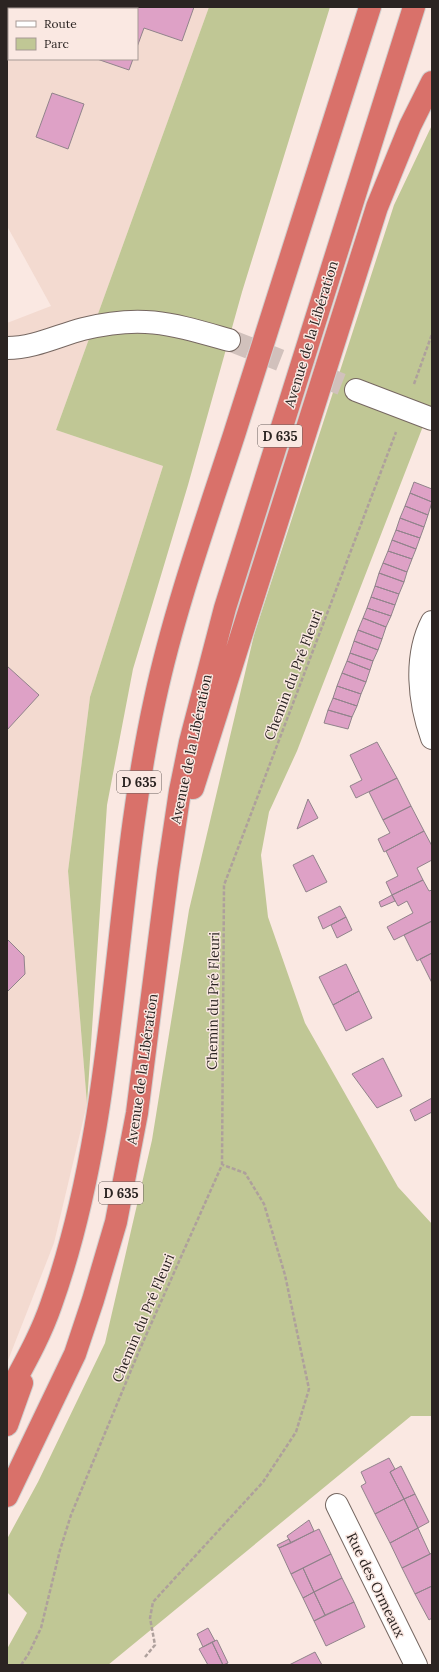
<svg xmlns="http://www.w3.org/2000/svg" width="439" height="1672" font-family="Lora,serif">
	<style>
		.built { fill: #f3dad0; fill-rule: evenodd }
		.green { fill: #c0c795 }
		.building { fill: #dea1c6; stroke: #91838b }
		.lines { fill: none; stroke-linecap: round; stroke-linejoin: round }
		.street-tunnel { stroke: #d1c1bc; stroke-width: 22; stroke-dasharray: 22 11; stroke-linecap: butt }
		.lane-casing { stroke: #766761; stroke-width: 16 }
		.street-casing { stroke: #766761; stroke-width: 24 }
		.highway-casing { stroke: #d0cfce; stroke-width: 24 }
		.path { stroke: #aea09c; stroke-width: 2.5; stroke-dasharray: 4 2; stroke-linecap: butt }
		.lane { stroke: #fff; stroke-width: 14 }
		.street { stroke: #fff; stroke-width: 22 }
		.highway { stroke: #d9716a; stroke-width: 22 }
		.labels { text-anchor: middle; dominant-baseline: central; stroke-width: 3; stroke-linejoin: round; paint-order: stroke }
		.shield { fill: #fae8e2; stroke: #695f5c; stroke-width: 1 }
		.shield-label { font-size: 13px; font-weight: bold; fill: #2b2422 }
		.street-label { font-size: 14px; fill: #2b2422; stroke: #fae8e2 }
	</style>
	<rect width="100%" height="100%" fill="#fae8e2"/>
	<path class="built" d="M7,7H209L56,430L163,466L90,697L68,871L87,1104L54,1243L7,1363V323L51,306L7,226ZM9,9H137V59H9Z"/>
	<path class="green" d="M209,7H330L242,292L188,485L133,669L107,805L87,1104L68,871L90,697L163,466L56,430Z
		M432,125V403L297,751L269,812L261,855L268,917L305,1023L398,1187L432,1224V1416H411L108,1665H7V1649L27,1613L7,1592V1539L38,1482L105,1343L152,1140L189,910L254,635L394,205Z"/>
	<path class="building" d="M54,7H194L182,41L144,28L137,47V9H54Z
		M97,59H133L129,70Z
		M52,93L84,104L68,149L36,137Z
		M414,482L432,489V502L410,493Z
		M410,493L432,502L428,515L405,506Z
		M405,506L428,515L424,527L400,518Z
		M400,518L424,527L420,538L396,530Z
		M396,530L420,538L416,549L392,540Z
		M392,540L416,549L412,559L388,551Z
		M388,551L412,559L407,572L383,563Z
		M383,563L407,572L404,582L379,573Z
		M379,573L404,582L399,594L375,586Z
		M375,586L399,594L395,605L371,597Z
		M371,597L395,605L391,616L367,608Z
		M367,608L391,616L386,627L363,618Z
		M363,618L386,627L382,639L358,630Z
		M358,630L382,639L378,650L354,641Z
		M354,641L378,650L373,661L350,653Z
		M350,653L373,661L370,670L347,661Z
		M347,661L370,670L366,682L342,673Z
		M7,666L39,695L7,730Z
		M342,673L366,682L361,694L337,686Z
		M337,686L361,694L357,706L333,698Z
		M333,698L357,706L352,717L328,710Z
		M328,710L352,717L348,729L324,723Z
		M377,742L397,778L356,798L350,786L362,780L350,755Z
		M397,778L411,806L383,820L369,792Z
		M308,799L318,818L297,829Z
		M411,806L424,831L384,852L378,839L390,833L383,820Z
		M424,831L432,846V860L417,868L423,880L392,895L386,882L398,876L386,851Z
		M313,855L327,882L306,892L293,865Z
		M423,880L429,891L432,890V921L394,940L387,927L413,913L407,901L398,906L392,895Z
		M392,895L395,901L381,907L379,902Z
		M340,906L346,917L323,929L318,917Z
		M346,917L352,930L337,938L331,925Z
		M432,921V953L417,961L404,935Z
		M7,939L24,956L25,974L7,992Z
		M432,953V983L420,959Z
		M346,964L359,991L333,1005L319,977Z
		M359,991L372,1018L346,1031L333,1005Z
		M383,1058L402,1096L377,1108L352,1074Z
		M432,1098V1112L415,1121L410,1110Z
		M389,1458L395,1469L390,1472L404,1499L375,1514L361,1486L366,1483L361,1472Z
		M401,1466L415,1494L404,1499L390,1472Z
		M415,1494L429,1522L418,1528L404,1499Z
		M404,1499L418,1528L390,1543L375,1514Z
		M309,1520L314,1531L291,1543L287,1536Z
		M418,1528L430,1554L402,1568L390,1543Z
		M319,1529L331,1554L291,1574L279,1548Z
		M289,1539L291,1543L279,1548L277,1545Z
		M432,1553V1586L415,1594L402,1568Z
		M331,1554L342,1578L314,1592L303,1568Z
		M303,1568L314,1592L303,1598L291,1574Z
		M342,1578L354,1602L325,1615L314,1592Z
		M432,1586V1618L429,1620L415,1594Z
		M314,1592L325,1615L314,1621L303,1598Z
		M354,1602L365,1627L326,1646L314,1621Z
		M208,1628L215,1641L203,1647L197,1634Z
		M217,1640L228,1663L223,1665L212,1642Z
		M212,1642L223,1665H208L199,1649Z
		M315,1652L322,1665H289Z"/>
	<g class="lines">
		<path class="street-tunnel" d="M229,340L356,390"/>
		<g class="lane-casing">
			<path id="lane" d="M7,38L9,39"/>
		</g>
		<g class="street-casing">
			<path id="street" d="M7,348C34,348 57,336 83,329C143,314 172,324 229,340
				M356,390L432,419
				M432,622C414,657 419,702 432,738
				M337,1505L416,1665"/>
		</g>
		<g class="highway-casing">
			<path id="highway" d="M193,788L377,207L410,126L432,82
				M7,1396C23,1366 40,1337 51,1305C120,1111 111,899 155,699C174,611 206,521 234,435C279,292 325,150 370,7
				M7,1425L22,1383
				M7,1496L75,1354L93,1300L116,1222L137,1113L168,871L180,791L190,742L225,608L414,7"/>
		</g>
		<path class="path" d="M414,384L432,334
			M145,1657L155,1645L150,1618L153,1602L263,1482L296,1432L309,1389L285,1275L264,1204L245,1173L223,1165
			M21,1665L28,1655L41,1628L60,1550L71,1515L139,1351L222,1165L224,885L396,432"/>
		<use href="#lane" class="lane"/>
		<use href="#street" class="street"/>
		<use href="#highway" class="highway"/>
	</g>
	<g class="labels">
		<g class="shield">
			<rect x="258" y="425" width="44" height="22" rx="3"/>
			<rect x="117" y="771" width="44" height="22" rx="3"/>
			<rect x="99" y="1182" width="44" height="22" rx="3"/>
		</g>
		<g class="shield-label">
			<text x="280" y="436">D 635</text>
			<text x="139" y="782">D 635</text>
			<text x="121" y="1193">D 635</text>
		</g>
		<g class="street-label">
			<text transform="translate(311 334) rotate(-73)">Avenue de la Libération</text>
			<text transform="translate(293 675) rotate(-69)">Chemin du Pré Fleuri</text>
			<text transform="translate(191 749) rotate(-78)">Avenue de la Libération</text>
			<text transform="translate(213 1001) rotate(-89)">Chemin du Pré Fleuri</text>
			<text transform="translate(142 1069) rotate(-82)">Avenue de la Libération</text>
			<text transform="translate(143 1318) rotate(-67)">Chemin du Pré Fleuri</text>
			<text transform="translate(376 1585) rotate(64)">Rue des Ormeaux</text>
		</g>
	</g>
	<rect width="439" height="1672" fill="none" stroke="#2b2422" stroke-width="16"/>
	<rect x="8" y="8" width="130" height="52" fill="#fae8e2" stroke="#a79a95"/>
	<rect x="16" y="21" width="20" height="6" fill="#ffffff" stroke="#a79a95"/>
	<text x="44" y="28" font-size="12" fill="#2b2422">Route</text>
	<rect x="16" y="38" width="20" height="12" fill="#c0c795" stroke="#a79a95"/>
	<text x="44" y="48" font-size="12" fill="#2b2422">Parc</text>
</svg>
